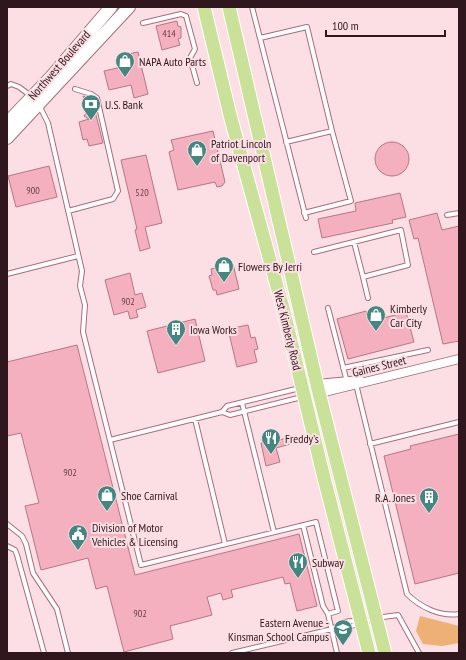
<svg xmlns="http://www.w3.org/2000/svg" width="466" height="660" font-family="'PT Sans Narrow',sans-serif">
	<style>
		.green { fill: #eeb074 }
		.building { fill: #f5b0bf; stroke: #b77685 }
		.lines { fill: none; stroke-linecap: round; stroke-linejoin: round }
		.lane-casing { stroke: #ab6c7b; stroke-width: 6 }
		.street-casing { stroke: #ab6c7b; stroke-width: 10 }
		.secondary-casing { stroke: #ab6c7b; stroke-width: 14 }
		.primary-casing { stroke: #fff; stroke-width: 15 }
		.lane { stroke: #fff; stroke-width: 4 }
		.street { stroke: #fff; stroke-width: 8 }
		.secondary { stroke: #fff; stroke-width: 12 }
		.primary { stroke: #cae199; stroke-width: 13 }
		.labels { text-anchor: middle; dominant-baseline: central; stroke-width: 4; stroke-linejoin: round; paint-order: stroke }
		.number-label { font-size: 10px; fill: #613d46 }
		.poi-label { font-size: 12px; fill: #30171d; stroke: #fcdfe4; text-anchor: start }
		.street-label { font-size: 12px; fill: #30171d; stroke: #fcdfe4 }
	</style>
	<rect width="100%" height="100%" fill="#fcdfe4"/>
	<path class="green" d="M420,616L459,626V643L442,646L423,644L416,631Z"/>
	<path class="building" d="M177,21L178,26L181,27V38L178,39L180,45L162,50L156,26Z
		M138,52L148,94L134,98L131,85L109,90L104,71L126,66L123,55Z
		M83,96L92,99L103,143L89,146L87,139L83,140L79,122L89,119L84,116L87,112Z
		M213,131L225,182L222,186L217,187L215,182L178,190L169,152L174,150L171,140Z
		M375 159a17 17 0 1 1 34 0a17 17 0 1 1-34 0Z
		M146,155L162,223L145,227L150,248L140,251L135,230L137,229L121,160Z
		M49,166L57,197L16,207L8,176Z
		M400,193L406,217L392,220L393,223L322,238L318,219L356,211L355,203Z
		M437,213L442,230L459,226V341L443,344L418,238L414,239L409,220Z
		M233,264L239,289L217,295L216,290H213L209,276L212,275L211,269Z
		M130,273L135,295L142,293L146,307L136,310L138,317L130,319L128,311L114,315L105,280Z
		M366,311L369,322L406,312L414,342L348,359L337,319Z
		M195,319L205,361L158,373L147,331Z
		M248,325L251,338L255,337L258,349L254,350L257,362L237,367L228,329Z
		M77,345L135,575L299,534L317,606L297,611L290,583L285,584L283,577L231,590L233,597L223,600L221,593L207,597L212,615L170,626L173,639L124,652L107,586L96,589L88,558L41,570L25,506L39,503L21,433L7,436V362Z
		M459,434V573L415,584L384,456L411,449L410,446Z
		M289,438L290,444L276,448L280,462L266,466L261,443Z"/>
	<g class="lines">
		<g class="lane-casing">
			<path id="lane" d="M252,7L306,218
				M143,23L181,14L186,16L195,49L190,58L197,83
				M260,38L307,27L332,131L286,142
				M7,86L11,84L19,87L31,96
				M39,105L48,123L82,271L80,286L85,305L83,332L141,565L316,522L338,611L328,614
				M68,211L113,199L118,191L97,98L91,94L75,89
				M304,213L351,201L332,131
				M447,215L459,213
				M314,252L401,230L408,265L363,277L354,242
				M7,274L78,256
				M363,277L368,298
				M328,308L347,382
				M343,368L428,350
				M356,384L407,594C420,607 440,617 459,614
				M242,403L274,532
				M222,412L230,415L302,397
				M195,419L225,544
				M110,440L222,412L227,406L300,388
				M370,444L459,422
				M7,524L22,536L26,544L33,573L57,609L68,653
				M303,525L323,606L328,614L337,653
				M7,546L15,550L17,555L44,653
				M332,629C341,623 349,619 359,622
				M232,653L332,629H342L376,618L398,615L419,653"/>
		</g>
		<g class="street-casing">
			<path id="street" d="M302,388L317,384L360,380
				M304,397L459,359"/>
		</g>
		<g class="secondary-casing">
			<path id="secondary" d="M7,123L51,77L111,7
				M7,138L129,7"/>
		</g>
		<g class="primary-casing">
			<path id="primary" d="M204,7L231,119L283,308L323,474L369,653
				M229,7L319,393L385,653"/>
		</g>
		<use href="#lane" class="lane"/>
		<use href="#street" class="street"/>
		<use href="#secondary" class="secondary"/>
		<use href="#primary" class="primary"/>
	</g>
	<defs>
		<g id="shop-pin" transform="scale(1)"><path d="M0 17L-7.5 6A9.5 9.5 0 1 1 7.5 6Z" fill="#428880" stroke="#fcdfe4"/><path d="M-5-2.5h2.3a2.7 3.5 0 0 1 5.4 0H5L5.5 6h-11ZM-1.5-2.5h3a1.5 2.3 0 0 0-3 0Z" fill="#fff"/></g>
		<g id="bank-pin" transform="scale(1)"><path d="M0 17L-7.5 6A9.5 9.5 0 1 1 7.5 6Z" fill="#428880" stroke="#fcdfe4"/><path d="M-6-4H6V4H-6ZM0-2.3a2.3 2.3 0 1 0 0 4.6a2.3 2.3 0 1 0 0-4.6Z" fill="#fff"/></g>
		<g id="building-pin" transform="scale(1)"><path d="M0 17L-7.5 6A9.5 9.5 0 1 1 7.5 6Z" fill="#428880" stroke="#fcdfe4"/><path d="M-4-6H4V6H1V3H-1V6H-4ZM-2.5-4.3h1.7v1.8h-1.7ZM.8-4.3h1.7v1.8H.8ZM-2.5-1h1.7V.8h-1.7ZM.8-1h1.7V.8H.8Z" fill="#fff"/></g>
		<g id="restaurant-pin" transform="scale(1)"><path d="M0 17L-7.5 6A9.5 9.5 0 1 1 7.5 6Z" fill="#428880" stroke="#fcdfe4"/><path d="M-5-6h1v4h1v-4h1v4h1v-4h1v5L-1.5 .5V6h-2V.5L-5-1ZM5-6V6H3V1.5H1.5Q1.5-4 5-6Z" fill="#fff"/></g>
		<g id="civic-pin" transform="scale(1)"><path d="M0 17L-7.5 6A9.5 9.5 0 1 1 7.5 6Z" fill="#428880" stroke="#fcdfe4"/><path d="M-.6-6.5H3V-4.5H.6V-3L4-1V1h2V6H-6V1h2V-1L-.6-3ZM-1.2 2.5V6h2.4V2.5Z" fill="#fff"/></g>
		<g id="school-pin" transform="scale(1)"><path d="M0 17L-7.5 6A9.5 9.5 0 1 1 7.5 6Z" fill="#428880" stroke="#fcdfe4"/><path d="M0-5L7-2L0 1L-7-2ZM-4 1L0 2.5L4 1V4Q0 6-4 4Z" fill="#fff"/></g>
	</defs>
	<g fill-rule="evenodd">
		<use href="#shop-pin" x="125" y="61"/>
		<use href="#bank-pin" x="91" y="104"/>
		<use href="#shop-pin" x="197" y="150"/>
		<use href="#shop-pin" x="224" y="266"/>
		<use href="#shop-pin" x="376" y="315"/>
		<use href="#building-pin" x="176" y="329"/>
		<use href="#restaurant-pin" x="271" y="438"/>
		<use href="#shop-pin" x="107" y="495"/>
		<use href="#building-pin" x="429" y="497"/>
		<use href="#civic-pin" x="78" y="534"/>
		<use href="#restaurant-pin" x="298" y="562"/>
		<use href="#school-pin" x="343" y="629"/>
	</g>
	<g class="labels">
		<g class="number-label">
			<text x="169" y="33">414</text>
			<text x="33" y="190">900</text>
			<text x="142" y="192">520</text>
			<text x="128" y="301">902</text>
			<text x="70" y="472">902</text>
			<text x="140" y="613">902</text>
		</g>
		<g class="poi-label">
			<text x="139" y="61">NAPA Auto Parts</text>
			<text x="105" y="104">U.S. Bank</text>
			<text x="211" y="143">Patriot Lincoln<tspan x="211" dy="14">of Davenport</tspan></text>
			<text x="238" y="266">Flowers By Jerri</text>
			<text x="390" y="308">Kimberly<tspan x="390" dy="14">Car City</tspan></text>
			<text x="190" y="329">Iowa Works</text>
			<text x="285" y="438">Freddy's</text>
			<text x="121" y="495">Shoe Carnival</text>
			<text x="415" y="497" text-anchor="end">R.A. Jones</text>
			<text x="92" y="527">Division of Motor<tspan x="92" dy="14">Vehicles &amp; Licensing</tspan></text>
			<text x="312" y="562">Subway</text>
			<text x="329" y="622" text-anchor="end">Eastern Avenue -<tspan x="329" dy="14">Kinsman School Campus</tspan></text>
		</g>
		<g class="street-label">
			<text transform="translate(59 65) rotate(-49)">Northwest Boulevard</text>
			<text transform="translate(288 330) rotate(76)">West Kimberly Road</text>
			<text transform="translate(379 366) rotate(-14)">Gaines Street</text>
		</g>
	</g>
	<rect width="466" height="660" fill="none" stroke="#30171d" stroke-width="16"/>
	<path d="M326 30v6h119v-6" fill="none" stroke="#30171d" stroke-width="2"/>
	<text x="332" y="30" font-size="12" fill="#30171d" stroke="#fcdfe4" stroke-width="3" paint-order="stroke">100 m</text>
</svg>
